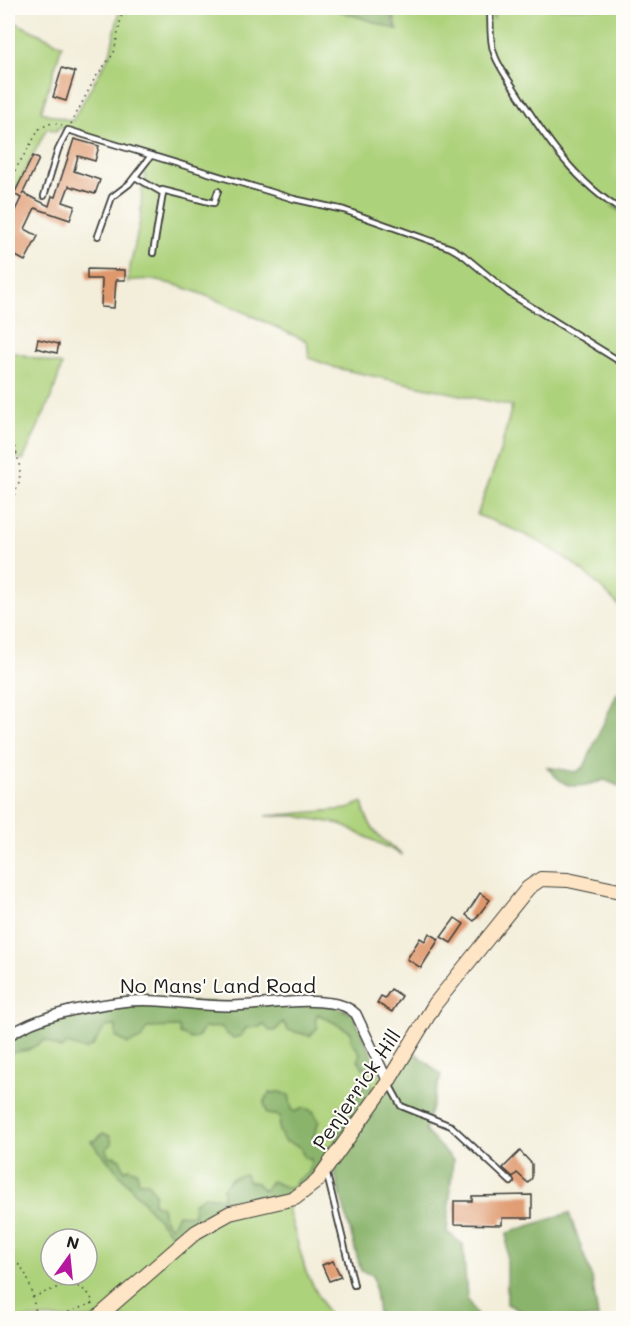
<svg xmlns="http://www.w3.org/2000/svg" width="631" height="1326" font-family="Mali,sans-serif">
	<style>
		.green { fill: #add27c; stroke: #64774c; stroke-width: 1.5; fill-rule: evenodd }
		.forest { fill: #8ab46c; stroke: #536844; stroke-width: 1.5 }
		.building { fill: #df976c }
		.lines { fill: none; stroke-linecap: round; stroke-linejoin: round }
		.lane-casing { stroke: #3c3c38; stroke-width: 8 }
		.street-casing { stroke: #3c3c38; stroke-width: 12 }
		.secondary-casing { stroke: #3c3c38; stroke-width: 16 }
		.path { stroke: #3c3c38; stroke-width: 1.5; stroke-dasharray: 1.5 4.5; stroke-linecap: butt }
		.lane { stroke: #fff; stroke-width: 4.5 }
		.street { stroke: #fff; stroke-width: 9 }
		.secondary { stroke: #fde5c5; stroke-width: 14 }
		.labels { text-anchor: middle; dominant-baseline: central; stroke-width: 4.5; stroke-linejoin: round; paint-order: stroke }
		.street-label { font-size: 20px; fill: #1c1c1c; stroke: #fdfcf7 }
	</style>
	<rect width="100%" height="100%" fill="#fdfcf7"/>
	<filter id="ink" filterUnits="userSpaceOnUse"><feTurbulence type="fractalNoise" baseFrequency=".0167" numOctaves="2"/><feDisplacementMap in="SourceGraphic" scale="12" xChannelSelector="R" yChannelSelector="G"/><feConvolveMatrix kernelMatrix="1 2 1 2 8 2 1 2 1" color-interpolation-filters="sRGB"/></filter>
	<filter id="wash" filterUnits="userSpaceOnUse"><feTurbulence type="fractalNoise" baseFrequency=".008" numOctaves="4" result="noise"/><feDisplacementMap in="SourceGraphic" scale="24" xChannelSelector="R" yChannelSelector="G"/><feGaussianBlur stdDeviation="1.35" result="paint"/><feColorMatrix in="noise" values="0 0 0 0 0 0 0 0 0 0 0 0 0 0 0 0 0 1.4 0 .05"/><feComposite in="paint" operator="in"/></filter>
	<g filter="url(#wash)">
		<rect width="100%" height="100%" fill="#f3eeda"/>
		<path class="green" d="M120,8H331L397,29L392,8H490L494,20L495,8H623V212L611,205L623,214V610C576,559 543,539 477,515L500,452L512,406L336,368L309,358L307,341C268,326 166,267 128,282C130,259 138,237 141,214C142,201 140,189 146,176L143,171L152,157L59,127L56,131L47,128L8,204V19L62,45L41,112L72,121L110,54Z
			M8,351L62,365L53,393L23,460L8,454Z
			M362,802C367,828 382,841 403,855L340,824L296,816H266L348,809Z
			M347,1009L383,1079L316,1180L231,1214L286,1202L306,1272L330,1318H8V1040L24,1030ZM51,1239H87V1275H51Z"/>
		<path class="forest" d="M331,8H392L393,23L398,30Z
			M617,693L623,694V788L605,780C576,788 567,792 547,767L576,772L584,767Z
			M310,1003L332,1005L353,1014L378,1068L375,1071L363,1068L358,1060L360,1053L351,1040V1032L318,1014L315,1020L318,1027L310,1036L288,1030L283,1022L275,1031H270L263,1024L260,1027L246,1028L241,1036L233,1038L225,1033L222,1027L204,1028L199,1036L191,1039L180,1034L179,1027L147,1028L141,1039L128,1044L116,1037V1026L105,1027L93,1046L85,1050L68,1044L61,1049L45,1040L28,1050L10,1053L8,1050V1040C91,990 216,1004 310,1003Z
			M411,1049L441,1075L425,1131L453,1160L447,1232L463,1245L467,1298L478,1318H374L378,1314L373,1275L361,1271L334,1170L330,1166Z
			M362,1082H369L374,1093L332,1156L294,1197L230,1211L180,1245L91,1141L96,1140L103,1133L110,1136L112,1144L106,1149L109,1157L114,1156L120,1159L124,1170L129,1168L137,1171L139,1182H147L155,1193L153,1203L162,1207L164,1219L171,1227L178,1214L194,1215V1203L204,1196L223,1198V1188L231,1179L245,1174L248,1181L257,1183L264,1191L271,1181L291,1189L297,1180L309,1173L311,1159L304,1157L300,1147L284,1141L279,1131L280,1116L267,1114L264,1103L269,1093L279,1092L289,1095L292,1110L295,1112L303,1108L313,1111L319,1121L313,1138H319L327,1149L335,1142L339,1130L345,1127L336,1117L339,1109L350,1106L357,1094H362Z
			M569,1213L592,1278L598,1318H524L523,1312L507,1304V1233Z"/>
		<g id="blocks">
			<path class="building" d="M62,68L75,72L66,101L53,97Z
				M74,139L99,146L95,161L78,156L74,171L100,180L95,194L69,186L63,202L75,206L70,220L35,208L25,229L38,236L25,261L8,252V225L21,198L14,194L33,156L39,159L22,195L23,193L49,206L52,196L55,197Z
				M87,269L125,270V280H116L114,308L101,307L102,279H87Z
				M38,339L59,344L57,353L36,348Z
				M480,893L490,900L474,921L466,915Z
				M455,918L464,924L451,943L441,937Z
				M429,933L439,939L421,968L407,959L420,938L425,941Z
				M391,989L402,996L392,1012L377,1003L381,996L385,998Z
				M520,1151L532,1164V1178L528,1183L517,1173L513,1177L503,1168Z
				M532,1195V1218H502V1225L454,1224V1201H472V1196Z
				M333,1261L341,1277L329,1281L322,1265Z"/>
		</g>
	</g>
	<g filter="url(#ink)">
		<use href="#blocks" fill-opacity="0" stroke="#3c3c38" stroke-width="1.5"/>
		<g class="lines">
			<g class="lane-casing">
				<path id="lane" d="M490,8C491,22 489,40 494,53C498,67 510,81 517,93C546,139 576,183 624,212
					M135,177L163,193L153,253
					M162,190L214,203L218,191
					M44,196L58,150L68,130L294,199L344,210L451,248L463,255L509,293L624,364
					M98,236L112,197L129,184L150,157
					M389,1084L401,1106L451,1126L511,1182
					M327,1175L354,1285"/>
			</g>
			<g class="street-casing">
				<path id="street" d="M8,1036C39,1015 83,1007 121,1002C155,997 191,1006 226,1006C261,1006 297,998 331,1003C341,1004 349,1007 356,1014L388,1082"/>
			</g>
			<g class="secondary-casing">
				<path id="secondary" d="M97,1318L196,1232L230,1213L295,1198L317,1181L388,1082L435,1004L528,888L541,879L568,880L624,892"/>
			</g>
			<path class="path" d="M71,124L95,78L114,53L123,8
				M8,200L14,172L40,128L52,123L62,125
				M8,430C19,459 28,477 8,505
				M8,1258C33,1268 30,1297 38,1318
				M33,1297L69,1283C80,1287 90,1291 93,1303L53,1318"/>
			<use href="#lane" class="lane"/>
			<use href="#street" class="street"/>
			<use href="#secondary" class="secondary"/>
		</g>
	</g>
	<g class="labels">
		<g class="street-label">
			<text x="218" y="985">No Mans' Land Road</text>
			<text transform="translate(356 1089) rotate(-56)">Penjerrick Hill</text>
		</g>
	</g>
	<rect width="631" height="1326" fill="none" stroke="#fdfcf7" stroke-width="30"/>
	<g transform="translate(69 1257) rotate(15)"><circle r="28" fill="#fdfcf7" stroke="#a3a29f" stroke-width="1.5"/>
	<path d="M0-4.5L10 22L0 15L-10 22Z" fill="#b5179e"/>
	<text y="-9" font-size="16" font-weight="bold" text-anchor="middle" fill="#1c1c1c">N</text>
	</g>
</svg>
